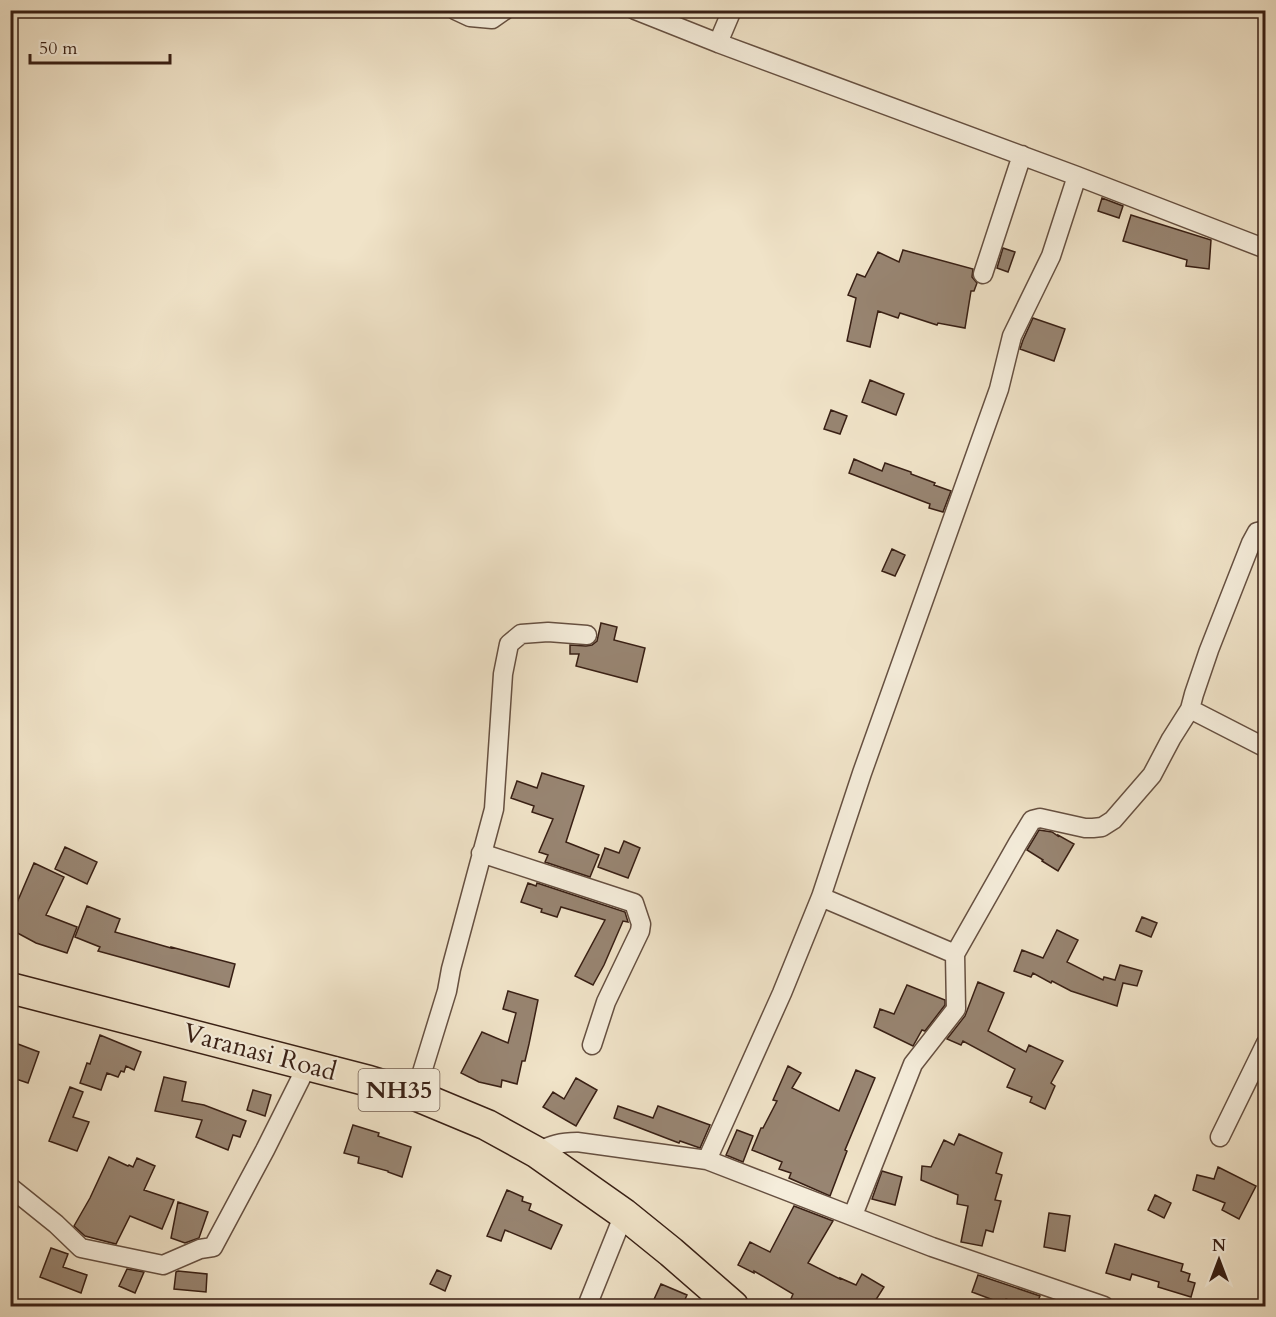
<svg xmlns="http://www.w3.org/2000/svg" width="1276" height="1317" font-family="Cardo,serif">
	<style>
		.building { fill: #988572; stroke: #381f14; stroke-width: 1.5 }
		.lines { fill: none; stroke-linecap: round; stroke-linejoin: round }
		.minor-casing { stroke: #665041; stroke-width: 21 }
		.trunk-casing { stroke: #381f14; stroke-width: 33 }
		.minor { stroke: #f5eddb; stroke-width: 18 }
		.trunk { stroke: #f0e3c8; stroke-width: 30 }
		.labels { text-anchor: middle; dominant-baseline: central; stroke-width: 4.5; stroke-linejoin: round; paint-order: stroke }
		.shield { fill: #f5eddb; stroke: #715d50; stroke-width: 1.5 }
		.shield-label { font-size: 24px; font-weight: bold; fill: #381f14 }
		.street-label { font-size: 26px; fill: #381f14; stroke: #f5eddb }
	</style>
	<rect width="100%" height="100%" fill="#f0e3c8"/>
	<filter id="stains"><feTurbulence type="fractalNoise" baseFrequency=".00333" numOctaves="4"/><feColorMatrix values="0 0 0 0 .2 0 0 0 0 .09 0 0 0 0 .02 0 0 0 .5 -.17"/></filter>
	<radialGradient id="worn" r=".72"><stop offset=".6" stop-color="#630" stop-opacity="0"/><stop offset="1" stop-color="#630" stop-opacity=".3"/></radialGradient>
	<path class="building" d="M1102,198L1123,206L1119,218L1098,211Z
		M1131,215L1211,240L1209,269L1186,266L1187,260L1123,241Z
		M1003,248L1015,252L1008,272L997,268Z
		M903,250L973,269L972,277L977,283L974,291H971L965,328L938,323L937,325L900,313L898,318L878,311L870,347L847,341L856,298L848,295L857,274L865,277L878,252L899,262Z
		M1033,318L1065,329L1054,361L1020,349L1023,340Z
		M870,380L904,394L896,415L862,402Z
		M831,410L847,416L840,434L824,429Z
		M854,459L882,471L885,463L911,472V474L935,483L934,485L951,491L943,512L929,508L930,504L849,473Z
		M892,549L905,555L895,576L882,571Z
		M601,623L617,627L614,640L645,648L637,682L576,666L579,654H570V645L586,646L592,645L597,641Z
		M542,773L584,786L566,842L599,855L590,877L545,862L548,855L539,852L553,819L532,812L534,806L511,798L517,781L537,788Z
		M1039,830L1052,832L1058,836V835L1074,844L1058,871L1042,861L1043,860L1027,850Z
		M624,841L640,848L628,878L598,867L605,848L619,853Z
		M65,847L97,862L87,884L55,869Z
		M34,863L64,877L46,915L77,927L67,953L36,943L10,929V919Z
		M528,883L536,886L537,883L625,912L628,922L623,921L604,965L593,985L575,976L605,920L561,907L557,917L541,912L542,909L521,902Z
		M87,906L120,919L115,932L171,948V947L235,964L229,987L98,951L100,947L75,937Z
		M1142,917L1157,923L1151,937L1136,931Z
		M1057,930L1078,940L1067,962L1103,980L1104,977L1115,980L1120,965L1142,971L1137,986L1123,983L1117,1006L1071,991L1052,981L1051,983L1033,973L1031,977L1014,971L1022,950L1043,958Z
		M978,982L1004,993L988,1031L1026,1052L1029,1045L1063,1061L1051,1083L1055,1086L1045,1109L1030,1102L1032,1097L1007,1087L1015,1069L963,1041L961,1045L947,1039L965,1016Z
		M907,985L945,1000V1005L925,1031L922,1030L913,1046L874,1027L880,1009L894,1014Z
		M508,991L538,1000L529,1044L525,1061H522L517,1084L502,1080L501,1087L479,1082L461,1073L482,1032L508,1043L516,1013L503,1009Z
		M100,1035L141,1052L134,1070L126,1066L124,1072L121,1071L118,1077L107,1073L101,1090L80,1083L87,1063L90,1064Z
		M10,1041L39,1052L28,1083L10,1077Z
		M788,1066L801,1073L792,1088L839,1111L856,1070L875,1078L845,1150L847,1151L830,1196L789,1178L791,1173L779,1169L782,1162L752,1150L761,1128H763L777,1101L773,1100Z
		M164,1077L186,1082L182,1101L204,1105L246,1121L240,1137L233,1135L228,1150L196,1137L202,1120L155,1111Z
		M576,1078L597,1090L576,1126L543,1107L553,1092L564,1099Z
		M70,1087L83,1092L73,1117L89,1122L77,1151L49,1141Z
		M253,1090L271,1095L265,1116L247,1110Z
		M618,1106L653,1118L658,1106L710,1125L700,1148L680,1141L679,1143L614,1118Z
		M353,1125L379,1133L378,1136L411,1147L402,1177L388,1172V1171L358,1163L359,1157L344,1153Z
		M737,1130L753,1136L743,1162L726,1155Z
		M959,1134L1002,1153L996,1173L1002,1175L995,1200L1001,1201L993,1232L986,1230L982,1246L961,1242L968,1206L957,1204L958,1195L921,1180L922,1166L931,1167L944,1140L954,1145Z
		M109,1157L128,1166L129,1165L133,1167L137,1158L155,1166L144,1190L174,1200L162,1229L130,1216L116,1244L85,1236L74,1226L90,1198Z
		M1218,1167L1256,1186L1239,1219L1222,1210L1225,1203L1193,1190L1197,1175L1214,1179Z
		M882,1171L902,1177L895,1205L872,1199Z
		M507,1190L523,1197L522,1201L531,1204L529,1210L562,1225L551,1249L505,1230L501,1241L487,1236Z
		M1155,1195L1171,1203L1164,1218L1148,1210Z
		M178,1202L208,1212L199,1238L185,1243L171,1238Z
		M794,1206L833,1221L808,1263L840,1279V1278L856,1285L862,1274L884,1287L872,1306H801L790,1301L793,1294L754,1271V1273L738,1265L750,1242L770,1252Z
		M1049,1213L1070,1216L1065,1251L1044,1247Z
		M1115,1244L1183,1264L1181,1271L1190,1274L1188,1281L1195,1283L1191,1297L1158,1287L1159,1282L1132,1274L1130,1280L1106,1273Z
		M51,1248L68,1254L63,1267L87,1275L81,1293L40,1277Z
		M127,1269L144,1272L135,1293L119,1286Z
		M437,1270L451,1276L445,1291L430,1284Z
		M178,1271L207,1274L206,1292L174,1289L176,1272Z
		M978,1275L1040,1296L1036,1306H1024L1006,1299L1004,1304L972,1292Z
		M661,1284L687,1295L682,1306H651Z"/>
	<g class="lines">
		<g class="minor-casing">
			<path id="minor" d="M455,10L470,17L492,19L505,10
				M635,10L718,43L1077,176L1266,249
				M718,43L732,10
				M983,274L1022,155
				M1190,709L1266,748
				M481,853L634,903L641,924L640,931L606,1002L592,1045
				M821,897L955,954L1018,843L1032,820L1040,818L1085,828H1093L1102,827L1113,820L1152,775L1171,739L1190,709L1194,694L1209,650L1251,543L1257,532L1266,530
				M415,1095L447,991L451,969L494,809L503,674L509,644L521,634L548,632L587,635
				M1220,1137L1266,1043
				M536,1152C552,1145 560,1142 577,1142L707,1160L932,1247L1104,1306
				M707,1160L782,993L821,897L862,773L999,389L1012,336L1051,256L1077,176
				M10,1187L56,1224L81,1248L163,1265L200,1249L213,1247L265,1150L308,1064
				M853,1215L913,1064L956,1009L955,954
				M587,1306L624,1214"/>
		</g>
		<g class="trunk-casing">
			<path id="trunk" d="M10,988L369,1081L415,1095L487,1125L536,1152L624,1214L671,1252L733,1306"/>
		</g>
		<use href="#minor" class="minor"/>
		<use href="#trunk" class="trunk"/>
	</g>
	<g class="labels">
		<rect class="shield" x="358.5" y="1069" width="81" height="42" rx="4.5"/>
		<g class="shield-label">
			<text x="399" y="1090">NH35</text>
		</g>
		<g class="street-label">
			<text transform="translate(260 1052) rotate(15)">Varanasi Road</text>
		</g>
	</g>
	<rect width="1276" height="1317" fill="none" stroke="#f0e3c8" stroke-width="36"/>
	<rect x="12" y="12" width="1252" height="1293" fill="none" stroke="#381f14" stroke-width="3"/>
	<rect x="18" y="18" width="1240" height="1281" fill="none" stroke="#381f14" stroke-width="1.5"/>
	<g transform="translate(1219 1260)" stroke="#f5eddb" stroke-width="4.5" paint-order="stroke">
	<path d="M0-4.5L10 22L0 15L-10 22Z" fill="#381f14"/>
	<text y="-9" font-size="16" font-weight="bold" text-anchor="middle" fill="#381f14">N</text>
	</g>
	<path d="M30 54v9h140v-9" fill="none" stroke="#381f14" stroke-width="3"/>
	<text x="39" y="54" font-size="18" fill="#381f14" stroke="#f5eddb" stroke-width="4.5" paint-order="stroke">50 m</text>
	<rect width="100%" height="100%" filter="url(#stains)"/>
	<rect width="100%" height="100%" fill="url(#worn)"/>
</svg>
